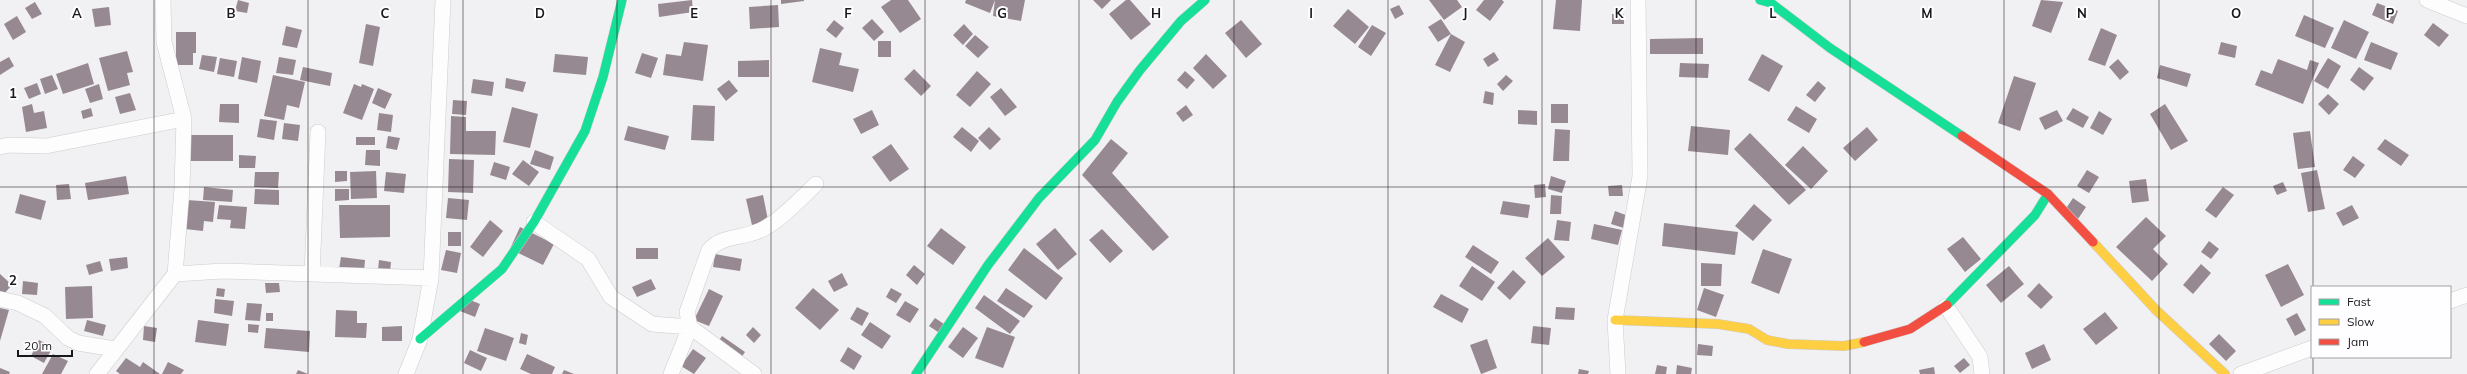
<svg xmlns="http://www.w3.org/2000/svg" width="2467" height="374" font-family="Mulish,sans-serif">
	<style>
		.building { fill: #978991 }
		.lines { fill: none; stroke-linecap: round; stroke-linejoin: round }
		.street-casing { stroke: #cdccce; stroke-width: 16 }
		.fast-casing { stroke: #cdccce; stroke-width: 10 }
		.slow-casing { stroke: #cdccce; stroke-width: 10 }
		.jam-casing { stroke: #cdccce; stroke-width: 10 }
		.street { stroke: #fdfdfd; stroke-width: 15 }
		.fast { stroke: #16e098; stroke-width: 9 }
		.slow { stroke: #ffcf43; stroke-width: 9 }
		.jam { stroke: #f24e42; stroke-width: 9 }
		.grid { fill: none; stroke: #19181a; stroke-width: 1; stroke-opacity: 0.55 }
		.grid-label { font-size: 13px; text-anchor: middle; font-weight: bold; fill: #19181a; stroke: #fefdff; stroke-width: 4; stroke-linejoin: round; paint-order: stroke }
	</style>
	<rect width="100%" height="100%" fill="#f1f0f2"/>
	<path class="building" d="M238,0L249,3L247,13L235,11Z
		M692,0L693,12L659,17L658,4Z
		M781,0H804V1L781,4Z
		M891,0H908L921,19L900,33L881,7Z
		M966,0H995L990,13L965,3Z
		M995,0H1025L1021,21L993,16Z
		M1093,0H1111L1102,9Z
		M1126,0H1130L1151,24L1131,40L1109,14Z
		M1429,0H1457L1462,7L1444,20Z
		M1484,0H1502L1504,2L1490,21L1476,10Z
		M1556,0H1582L1580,31L1553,29Z
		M2041,0L2063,2L2051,33L2032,26Z
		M35,2L42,14L32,19L25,8Z
		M2377,3L2398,11L2393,24L2372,15Z
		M778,5L779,27L750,29L749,7Z
		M1399,5L1404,14L1395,19L1390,9Z
		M109,7L111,25L95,27L92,9Z
		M1348,9L1369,27L1355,44L1333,26Z
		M1612,14H1624V24H1612Z
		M2304,15L2334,28L2325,48L2295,36Z
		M17,16L26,32L13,40L4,24Z
		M872,19L884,32L874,41L862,28Z
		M1441,19L1451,34L1438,42L1428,27Z
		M834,20L844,28L836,38L826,30Z
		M1241,20L1262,44L1246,58L1225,33Z
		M2344,20L2369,32L2356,59L2331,48Z
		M2433,23L2449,35L2439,47L2424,35Z
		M366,24L380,27L373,66L359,63Z
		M964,24L973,34L963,45L953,35Z
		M1372,25L1386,33L1371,56L1358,47Z
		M286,26L302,30L297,48L282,45Z
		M2101,28L2117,35L2105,66L2088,60Z
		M176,32H196V53H193V65H176Z
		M1451,34L1465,42L1450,72L1435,65Z
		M975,35L989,47L978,58L965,46Z
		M1703,38V54H1650V39Z
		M878,41H891V57H878Z
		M684,42L708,45L703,81L663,75L666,54L681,56Z
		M2221,42L2237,46L2235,58L2218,54Z
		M2371,42L2398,53L2391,70L2364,60Z
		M820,48L842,53L839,65L859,69L853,92L812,82Z
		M127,51L133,72L127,73L130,85L108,91L99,58Z
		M1494,52L1499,60L1488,67L1483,59Z
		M642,53L658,58L651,78L635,73Z
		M555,54L588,57L586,75L553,72Z
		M1206,54L1227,76L1213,89L1193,68Z
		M1762,54L1783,66L1769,92L1748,80Z
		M202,55L217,57L214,72L199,69Z
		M9,57L14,66L0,75V62Z
		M242,57L261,61L257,83L238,79Z
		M279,57L296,60L293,75L276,73Z
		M220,58L237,61L234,77L217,74Z
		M2328,58L2341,66L2328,89L2314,81Z
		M2118,59L2129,72L2120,80L2109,67Z
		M2278,59L2307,70L2310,60L2319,63L2303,104L2255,85L2261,70L2272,74Z
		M769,60V77H738V61Z
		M88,63L94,84L63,94L56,74Z
		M1680,63L1709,64L1708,78L1679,77Z
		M2160,65L2191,74L2187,87L2157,78Z
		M303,67L332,73L330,86L300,80Z
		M2359,67L2374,78L2364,91L2350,80Z
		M914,69L931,86L921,96L904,79Z
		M977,71L991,84L970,107L956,95Z
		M1185,71L1195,80L1187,89L1177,80Z
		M52,75L58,89L45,94L40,79Z
		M273,75L305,82L299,108L287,105L284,120L264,116Z
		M1506,75L1513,81L1503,91L1497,84Z
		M2014,76L2036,83L2020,131L1998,123Z
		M506,78L526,82L523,92L505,88Z
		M473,79L494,82L492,96L471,93Z
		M729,80L738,91L726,101L717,89Z
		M1818,81L1826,88L1815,102L1806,95Z
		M37,83L41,94L29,99L24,88Z
		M99,84L103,99L90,103L85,89Z
		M354,84L361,87L362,84L374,89L362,120L343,113Z
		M378,88L392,94L385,109L372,103Z
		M1001,88L1017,107L1005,116L990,97Z
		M1485,91L1494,93L1493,105L1483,103Z
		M130,93L136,110L120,114L115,97Z
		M2328,94L2339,104L2329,115L2318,104Z
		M453,100L467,101L466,115L452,114Z
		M32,104L34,113L44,111L47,128L26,132L22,107Z
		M220,104H239V123L219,122Z
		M1551,104H1568V123H1551Z
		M2165,104L2188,141L2171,150L2150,114Z
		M693,105L715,106L714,141L691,140Z
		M1186,105L1193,115L1183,122L1176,113Z
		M1796,106L1817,119L1809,133L1787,120Z
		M512,107L538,114L530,148L503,142Z
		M91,108L93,116L83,119L81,111Z
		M2073,108L2089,117L2083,128L2066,119Z
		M872,110L879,125L861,134L853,119Z
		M1518,110L1537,111V125L1518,124Z
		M2057,110L2063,121L2045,130L2039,118Z
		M2099,111L2112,119L2103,135L2090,128Z
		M379,113L393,115L391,132L377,130Z
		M451,116L466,117V131H496L495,155L450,154Z
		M260,119L277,121L274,140L257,137Z
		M284,123L300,125L298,141L282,139Z
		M628,126L669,136L665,150L624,140Z
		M1691,126L1730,130L1728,155L1688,151Z
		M962,127L979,141L971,152L953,137Z
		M989,127L1001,139L990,150L978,138Z
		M1867,127L1878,140L1855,161L1843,148Z
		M1555,129L1570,130L1569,161H1553Z
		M2310,131L2315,167L2298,169L2293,133Z
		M1750,133L1806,190L1789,205L1734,149Z
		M190,135H233V161H190Z
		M388,136L400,138L397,150L386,148Z
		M356,137H375V145H356Z
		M1111,139L1128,153L1112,173L1169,237L1153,251L1082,175Z
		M2385,139L2409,155L2401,166L2377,149Z
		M891,144L909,169L890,182L872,157Z
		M1803,146L1828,171L1811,189L1785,165Z
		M366,150H380V166L365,165Z
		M535,150L554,157L550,170L530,164Z
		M239,155L256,156L255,168H239Z
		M2353,156L2365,165L2355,178L2343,170Z
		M449,159L474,160L473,193L448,192Z
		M523,160L539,172L529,186L512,174Z
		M494,162L510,167L506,180L490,175Z
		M2087,170L2099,177L2089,193L2077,186Z
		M2317,170L2325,209L2308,212L2301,173Z
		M335,171H347V181L335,182Z
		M376,171L377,198L351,199L350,172Z
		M255,172H279L278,188L254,187Z
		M386,172L406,174L404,193L384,191Z
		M126,176L129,194L88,200L85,183Z
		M1551,176L1566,181L1562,193L1548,189Z
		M2146,179L2149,201L2132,203L2129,181Z
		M2283,182L2287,191L2277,195L2273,186Z
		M69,184L71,199L57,200L56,185Z
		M1545,184L1546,197L1535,198L1534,185Z
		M1622,185L1623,196H1609L1608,186Z
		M204,187L233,190L232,202L203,200Z
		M2223,187L2234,195L2216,218L2205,210Z
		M255,189L279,190V205L254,204Z
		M335,189H349V200L335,201Z
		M20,194L46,201L41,220L15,213Z
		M763,195L770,230L754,234L746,199Z
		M1551,195L1562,196L1561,214H1550Z
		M448,198L469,200L467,220L446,218Z
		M2073,198L2086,207L2078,219L2065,210Z
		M187,200L215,202L213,222L204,221L203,231L185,229Z
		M1503,201L1530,205L1528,218L1500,214Z
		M1754,204L1772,220L1753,241L1735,226Z
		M219,205L247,207L245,229L230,228L231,220L217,219Z
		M339,205H390V237L340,238Z
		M2352,205L2359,218L2343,226L2336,213Z
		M1615,211L1631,217L1627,229L1611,224Z
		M2146,217L2166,236L2153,249L2168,264L2152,281L2116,247Z
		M490,220L503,231L483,257L470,247Z
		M1557,220L1571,222L1569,241L1554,240Z
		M1664,223L1738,232L1735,255L1662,246Z
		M1594,224L1622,230L1618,245L1591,239Z
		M520,227L554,244L543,265L510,249Z
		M941,228L966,247L953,265L927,246Z
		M1055,228L1077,254L1058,270L1036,244Z
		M1102,229L1123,251L1110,263L1089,240Z
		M448,232H461V246H448Z
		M1963,237L1981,259L1965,272L1947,249Z
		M1548,238L1565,257L1542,276L1525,258Z
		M2209,241L2219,249L2211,259L2201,252Z
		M1473,245L1499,262L1491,274L1465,257Z
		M636,248H658V259H636Z
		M1024,248L1063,278L1046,300L1008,270Z
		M1763,249L1792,259L1779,294L1751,283Z
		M446,250L461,253L457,273L441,270Z
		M715,254L742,259L740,271L713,267Z
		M127,257L128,268L111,271L109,259Z
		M341,257L365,260L364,272L339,269Z
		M379,260L391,262L390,272L378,270Z
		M100,261L103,271L89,275L86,265Z
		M1701,263L1722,264L1721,286H1701Z
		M2201,264L2211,273L2193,294L2183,285Z
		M2288,264L2304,295L2281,307L2265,275Z
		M914,265L925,274L917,285L906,275Z
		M1472,266L1495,282L1482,301L1459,286Z
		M2009,266L2024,284L2001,303L1986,285Z
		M1513,270L1526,282L1510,300L1497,288Z
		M842,273L848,285L834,292L828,281Z
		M0,274L12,285L3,295L0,293Z
		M651,279L656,289L637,297L632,287Z
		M23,281L38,283L37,295L22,294Z
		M265,283H279L280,292L266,293Z
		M2039,283L2053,297L2041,309L2027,296Z
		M92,286L93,318L66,319L65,287Z
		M217,288L225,289L224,297L216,296Z
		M813,288L839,310L820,330L795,308Z
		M891,288L902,294L896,303L886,297Z
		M1006,288L1033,306L1024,318L997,301Z
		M1704,288L1724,295L1716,317L1697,310Z
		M709,289L723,296L709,326L694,320Z
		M1441,294L1469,309L1462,323L1433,307Z
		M984,295L1020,321L1010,334L975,308Z
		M465,298L480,304L475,317L460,311Z
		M215,299L234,301L232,316L214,313Z
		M905,301L919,309L910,323L896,315Z
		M247,303L262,304L260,321L245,320Z
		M857,307L869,313L862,326L850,319Z
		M1556,307L1575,308L1574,320L1555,319Z
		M0,308L9,310L0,341Z
		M336,310L357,311V323H367L366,338L335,337Z
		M2105,312L2118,328L2096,345L2083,329Z
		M266,313H273V321H266Z
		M2297,313L2306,330L2295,336L2286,319Z
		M935,318L944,324L938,332L929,326Z
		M87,320L106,325L103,336L84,331Z
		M198,320L229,324L226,346L195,342Z
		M870,322L891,336L882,349L861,335Z
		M248,324L259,325L258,333L248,332Z
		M144,326L157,328L155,342L143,340Z
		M402,326V341H382V327Z
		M1533,326L1551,328L1549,345L1531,343Z
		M753,327L761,335L754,343L746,335Z
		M963,327L978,338L963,358L948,347Z
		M987,327L1015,337L1003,368L975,358Z
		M266,328L310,331L309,352L264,348Z
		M485,328L514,338L506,361L477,351Z
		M521,333L528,335L526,345L519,343Z
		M2219,334L2236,351L2226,361L2209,344Z
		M722,336L745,352L739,361L716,345Z
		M1487,339L1497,368L1481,374L1470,345Z
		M39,340L53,347L44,363L31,356Z
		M1698,344L1713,346L1712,356L1697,355Z
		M2044,344L2051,360L2032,369L2025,353Z
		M848,347L862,356L854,370L840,361Z
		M693,349L706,358L694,374L681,366Z
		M470,350L487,358L481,371L464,363Z
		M53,354L68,361L61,374H42Z
		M527,354L555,367L552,374H531L520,369Z
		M126,358L140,367L143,362L160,374H120L116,371Z
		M1964,358L1970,365L1960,373L1954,366Z
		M168,362L184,370L181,374H162Z
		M1657,365L1667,367L1666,374H1655Z
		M1677,365L1692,368L1691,374H1676Z
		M1934,367L1935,374H1920L1919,370Z
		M0,368L10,372L9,374H0Z
		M1579,369L1589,371L1588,374H1578Z
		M298,370L308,374H296Z
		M564,370L574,374H562Z"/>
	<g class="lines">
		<g class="street-casing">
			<path id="street" d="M163,0L164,42L184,119L182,189L175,274
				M2427,0L2467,16
				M0,147L9,145L46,146L184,119
				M534,222L588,259L611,297L652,324L690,327L754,374
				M312,274L318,132
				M0,299L18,303L45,316L68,338L78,343L115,349
				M2450,301L2467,295
				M1946,306L1980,357L1982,374
				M97,374L175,274L223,271L431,278
				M406,374L420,339L431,278L443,0
				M671,374L690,327L687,312L709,250C723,234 747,239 765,228C784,217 800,199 816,184
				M1618,374L1615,320L1640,176L1638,0
				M2241,374L2312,348"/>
		</g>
		<g class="fast-casing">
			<path id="fast" d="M1760,0L1771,3L1830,48L1962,136
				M1947,305L2035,215L2048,194
				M420,339L502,269L534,222L585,131L603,77L622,0
				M916,374L988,265L1039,198L1095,140L1117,102L1140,70L1181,21L1205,0"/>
		</g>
		<g class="slow-casing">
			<path id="slow" d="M2093,242L2156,310L2225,374
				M1615,320L1718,324L1749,329L1767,340L1788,344L1844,346L1864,342"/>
		</g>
		<g class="jam-casing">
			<path id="jam" d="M1962,136L2048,194L2093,242
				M1864,342L1910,329L1947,305"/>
		</g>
		<use href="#street" class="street"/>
		<use href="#fast" class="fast"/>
		<use href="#slow" class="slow"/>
		<use href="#jam" class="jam"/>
	</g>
	<path class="grid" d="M154,0V374M308,0V374M463,0V374M617,0V374M771,0V374M925,0V374M1079,0V374M1234,0V374M1388,0V374M1542,0V374M1696,0V374M1850,0V374M2004,0V374M2159,0V374M2313,0V287M0,187H2467M2313,357V374"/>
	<g class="grid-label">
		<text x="77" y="18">A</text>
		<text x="231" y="18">B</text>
		<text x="385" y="18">C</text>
		<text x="540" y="18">D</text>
		<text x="694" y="18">E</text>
		<text x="848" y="18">F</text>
		<text x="1002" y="18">G</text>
		<text x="1156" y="18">H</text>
		<text x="1311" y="18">I</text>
		<text x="1465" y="18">J</text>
		<text x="1619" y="18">K</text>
		<text x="1773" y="18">L</text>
		<text x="1927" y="18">M</text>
		<text x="2082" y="18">N</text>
		<text x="2236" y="18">O</text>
		<text x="2390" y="18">P</text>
		<text x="13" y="98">1</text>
		<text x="13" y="285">2</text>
	</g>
	<rect x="2311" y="286" width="140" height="72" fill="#fefdff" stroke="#a2a1a3"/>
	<rect x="2319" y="299" width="20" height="6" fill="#16e098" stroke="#a2a1a3"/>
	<text x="2347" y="306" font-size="12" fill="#19181a">Fast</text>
	<rect x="2319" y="319" width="20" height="6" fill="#ffcf43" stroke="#a2a1a3"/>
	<text x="2347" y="326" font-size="12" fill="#19181a">Slow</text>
	<rect x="2319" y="339" width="20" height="6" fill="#f24e42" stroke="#a2a1a3"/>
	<text x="2347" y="346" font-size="12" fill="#19181a">Jam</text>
	<path d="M18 350v6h54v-6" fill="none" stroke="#19181a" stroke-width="2"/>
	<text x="24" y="350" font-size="12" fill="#19181a" stroke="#fefdff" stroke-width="3" paint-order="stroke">20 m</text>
</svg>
